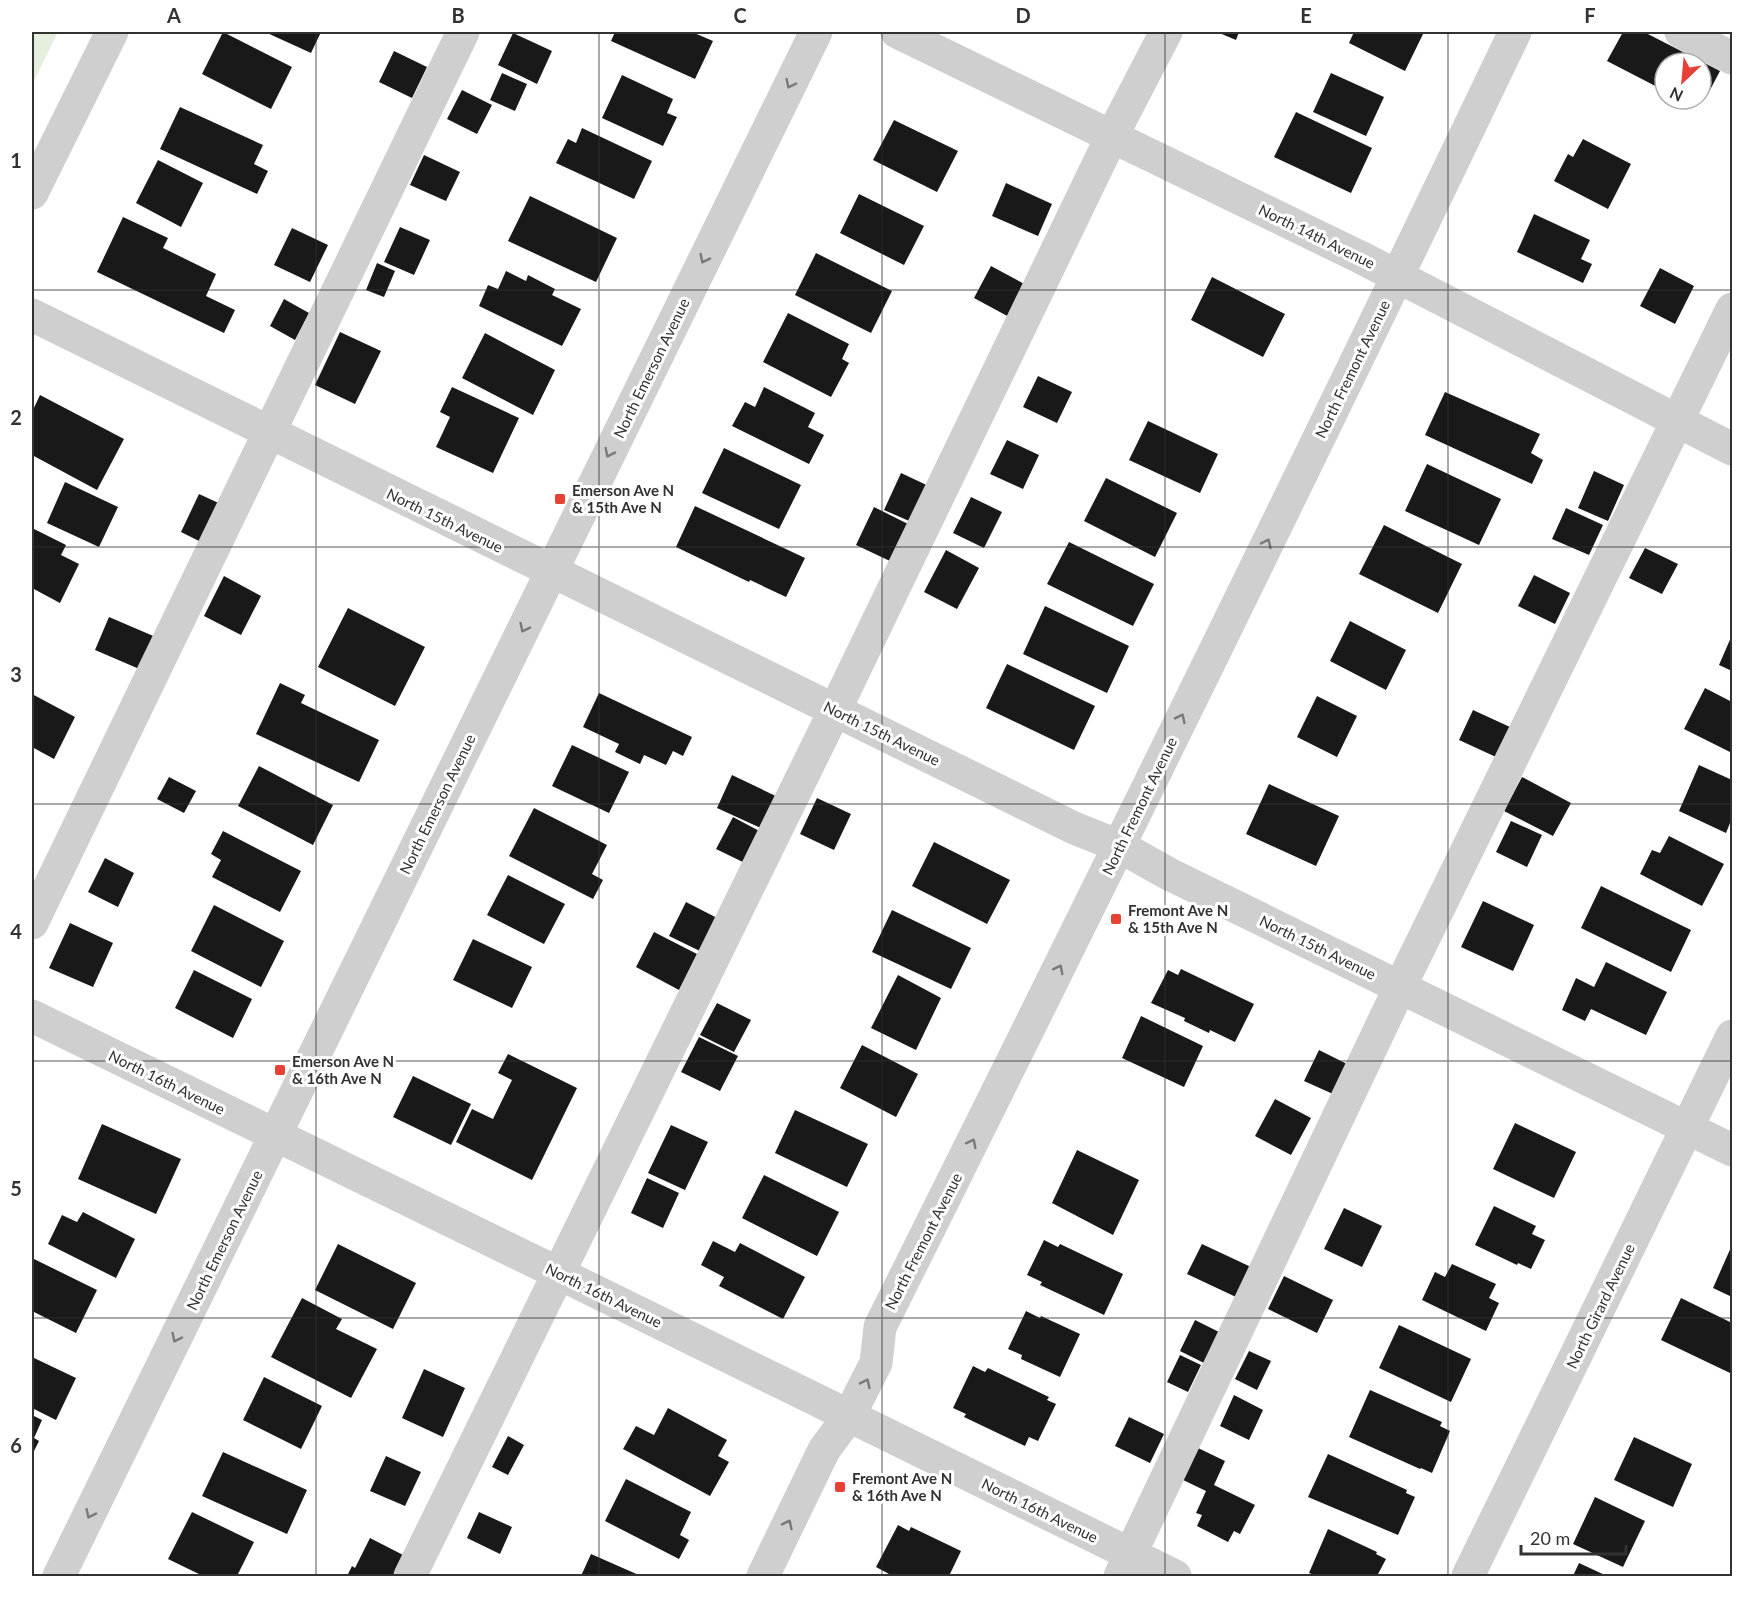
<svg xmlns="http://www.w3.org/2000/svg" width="1764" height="1608" font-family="Lato,sans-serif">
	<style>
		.green { fill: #e6eee0 }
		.building { fill: #191919 }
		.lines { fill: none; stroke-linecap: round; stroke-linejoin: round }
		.minor { stroke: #cfcfcf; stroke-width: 33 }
		.oneway { stroke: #797979 }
		.grid { fill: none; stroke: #323232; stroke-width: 1.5; stroke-opacity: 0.55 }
		.poi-dot { fill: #e74035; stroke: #fff; stroke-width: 2 }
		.labels { text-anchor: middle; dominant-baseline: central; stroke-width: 6; stroke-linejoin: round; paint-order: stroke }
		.street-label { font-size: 15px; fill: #323232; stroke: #fff }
		.poi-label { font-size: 15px; font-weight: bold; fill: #323232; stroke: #fff; text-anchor: start }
		.neatline { fill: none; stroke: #323232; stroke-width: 2 }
		.grid-label { font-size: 20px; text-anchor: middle; font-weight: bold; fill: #323232 }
	</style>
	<rect width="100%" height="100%" fill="#fff"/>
	<path class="green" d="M32,32H58L32,85Z"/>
	<path class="building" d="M223,32L292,67L271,109L202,74Z
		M265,32H321L311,53Z
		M615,32H692L713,41L695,79L611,41Z
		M1217,32H1239L1236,40Z
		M1354,32H1424L1405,71L1349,43Z
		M1623,32H1644L1720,71L1710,90L1701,85V63H1665V91L1607,61Z
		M513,33L552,51L537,84L498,65Z
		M394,51L427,67L412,98L379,82Z
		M502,73L527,84L515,111L490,100Z
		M1331,73L1384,97L1366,136L1313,112Z
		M622,75L673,99L667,113L677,117L663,146L602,118Z
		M462,90L492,105L477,134L447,119Z
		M180,107L263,145L254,164L268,171L257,194L160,149Z
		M1296,112L1372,148L1351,193L1274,157Z
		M894,120L958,151L937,192L873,160Z
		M582,128L652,161L634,199L556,163L568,139L576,143Z
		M1583,139L1631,164L1608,209L1554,181L1568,154L1573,157Z
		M424,155L460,172L446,201L410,185Z
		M158,160L203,183L181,227L136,203Z
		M1006,183L1052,204L1038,236L992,216Z
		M859,194L924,226L904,265L840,233Z
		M530,196L617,238L596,282L508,241Z
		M1534,214L1590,240L1581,259L1592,264L1583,283L1517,252Z
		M123,217L168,238L163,248L216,274L206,296L235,310L224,333L97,272Z
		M400,227L430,240L414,275L384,262Z
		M292,228L328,245L310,282L274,265Z
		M816,253L892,291L871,333L795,295Z
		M377,263L395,271L384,297L366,290Z
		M991,266L1028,286L1011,318L974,298Z
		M1660,268L1694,286L1675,324L1640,306Z
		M506,271L526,281L528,275L555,289L552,295L581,309L562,346L479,306L488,285L498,289Z
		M1212,277L1285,314L1263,357L1191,320Z
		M284,299L309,313L295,340L270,326Z
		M788,313L849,344L842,359L849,363L831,397L763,362Z
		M340,332L381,351L355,404L315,385Z
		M485,333L555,370L533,415L462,378Z
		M1038,376L1072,392L1057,423L1023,407Z
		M452,387L519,418L493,473L436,447L450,417L440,412Z
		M764,387L815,413L808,427L824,435L809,464L732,426L745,402L755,407Z
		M1445,392L1540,434L1531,453L1543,460L1532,484L1425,435Z
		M40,395L124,439L97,490L32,455V412Z
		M1148,421L1218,454L1200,493L1129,460Z
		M1007,440L1039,455L1023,489L990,474Z
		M724,448L801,485L779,529L702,493Z
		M1427,464L1501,499L1479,545L1405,511Z
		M1594,471L1624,485L1608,521L1578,508Z
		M901,473L933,488L916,524L884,510Z
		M1106,478L1177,513L1155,557L1084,521Z
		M65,482L118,507L99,547L47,523Z
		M199,494L225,506L207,545L181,532Z
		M971,497L1002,512L984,548L953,533Z
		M695,506L805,558L786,597L750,580L749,582L676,547Z
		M874,507L910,525L892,562L856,545Z
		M1566,508L1603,525L1589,555L1552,539Z
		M1384,525L1462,564L1438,613L1359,574Z
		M32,528L66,545L61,555L79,564L60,603L32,588Z
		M1069,542L1154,584L1133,626L1047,584Z
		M1645,548L1678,564L1662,594L1629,578Z
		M946,550L979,568L957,609L924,592Z
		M1534,575L1570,593L1555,624L1518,606Z
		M224,576L261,596L241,635L204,616Z
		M1045,606L1129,646L1107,693L1023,654Z
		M348,608L425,647L395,706L318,667Z
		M109,617L158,638L144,671L95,650Z
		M1350,621L1406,650L1386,690L1330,661Z
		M1732,635V671L1719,665Z
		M1007,664L1095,706L1074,750L986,708Z
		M280,683L305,695L301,703L379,740L359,782L256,734Z
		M1705,688L1732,702V753L1684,729Z
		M599,693L692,737L683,756L673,751L666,765L644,755L640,764L615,752L619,744L583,727Z
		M32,694L75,717L54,759L32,747Z
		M1317,696L1357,716L1337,757L1297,737Z
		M1473,710L1510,727L1496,757L1459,740Z
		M572,745L629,772L609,813L552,786Z
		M1699,765L1732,780V818L1726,833L1679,811Z
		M259,766L333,805L313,845L238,806Z
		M732,775L782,799L767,831L717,808Z
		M169,777L196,791L184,813L157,799Z
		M1522,777L1571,803L1553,836L1504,811Z
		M1269,784L1339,816L1316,866L1246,834Z
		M817,798L851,814L834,850L800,834Z
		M534,808L607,845L592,874L603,880L593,899L509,856Z
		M733,817L765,834L749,865L716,849Z
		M1511,821L1542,835L1527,867L1496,852Z
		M223,831L301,871L280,912L212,877L221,860L211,854Z
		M1669,836L1724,864L1702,906L1640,874L1652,850L1660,853Z
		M934,842L1010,880L987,924L912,886Z
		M105,858L134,873L118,907L88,892Z
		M508,875L565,904L544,944L487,915Z
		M1601,886L1691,930L1671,972L1581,928Z
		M1483,901L1534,925L1513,971L1461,947Z
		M686,902L721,920L704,953L669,936Z
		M214,905L284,941L261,987L191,951Z
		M892,910L971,948L951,989L872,952Z
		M70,923L113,943L93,987L49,968Z
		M654,932L697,954L679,990L636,967Z
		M473,939L532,967L512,1008L453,980Z
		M1606,962L1667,992L1646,1035L1591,1009L1585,1021L1562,1010L1576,978L1594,987Z
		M1181,969L1254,1004L1235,1042L1210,1030L1209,1033L1184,1021L1185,1018L1151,1003L1168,970L1178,975Z
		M194,970L252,999L233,1038L175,1008Z
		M898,975L941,998L916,1050L871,1028Z
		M717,1003L751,1020L734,1052L700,1035Z
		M1141,1016L1203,1046L1184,1087L1122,1058Z
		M699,1037L738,1056L720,1091L681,1072Z
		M862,1045L918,1074L896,1117L840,1088Z
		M1319,1050L1347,1064L1333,1094L1304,1081Z
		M508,1054L577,1088L532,1180L456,1142L472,1109L493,1119L512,1080L498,1073Z
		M413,1076L471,1104L451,1145L393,1117Z
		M1275,1099L1311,1118L1291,1155L1255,1136Z
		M795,1110L868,1144L847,1187L775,1153Z
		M1515,1123L1576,1152L1554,1198L1493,1169Z
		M102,1124L181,1159L156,1214L78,1179Z
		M671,1125L708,1142L685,1190L648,1173Z
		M1077,1150L1139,1180L1113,1235L1052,1203Z
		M764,1175L839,1212L817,1256L742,1218Z
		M647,1178L679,1193L663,1228L631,1213Z
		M1494,1206L1536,1226L1532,1234L1545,1240L1531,1269L1518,1263L1517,1265L1475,1245Z
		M1344,1208L1382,1226L1362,1267L1324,1249Z
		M83,1212L135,1239L116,1278L48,1244L62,1215L77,1222Z
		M1044,1240L1058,1247L1060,1244L1123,1274L1104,1315L1040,1285L1042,1282L1027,1275Z
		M713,1241L735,1252L740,1243L805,1277L783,1319L719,1286L724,1277L701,1265Z
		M338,1244L416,1283L393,1329L315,1290Z
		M1202,1244L1251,1267L1236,1297L1187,1274Z
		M1732,1245V1297L1713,1288Z
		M32,1258L97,1290L76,1333L32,1311Z
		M1452,1264L1496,1284L1489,1298L1499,1303L1486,1331L1422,1300L1435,1272L1445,1277Z
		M1284,1276L1333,1300L1317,1333L1268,1309Z
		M302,1298L342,1319L336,1329L377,1349L351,1398L271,1357Z
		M1681,1298L1732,1323V1368L1730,1373L1661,1340Z
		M1026,1311L1040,1318L1041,1316L1080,1334L1060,1377L1021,1359L1022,1355L1008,1349Z
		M1195,1320L1219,1332L1204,1363L1180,1351Z
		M1399,1325L1471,1359L1451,1402L1379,1368Z
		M1249,1351L1271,1361L1257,1390L1235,1379Z
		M1180,1355L1201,1365L1188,1392L1167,1382Z
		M32,1357L76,1378L56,1420L32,1408Z
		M973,1366L985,1372L988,1368L1049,1397L1047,1400L1056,1404L1038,1441L1029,1437L1025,1446L964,1417L966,1414L953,1408Z
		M424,1369L465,1388L443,1437L402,1418Z
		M264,1377L322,1406L301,1449L243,1420Z
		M1370,1390L1442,1422L1440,1426L1450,1431L1432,1473L1421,1468L1420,1469L1349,1437Z
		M1234,1395L1263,1410L1249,1440L1220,1426Z
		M668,1408L727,1440L718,1456L729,1462L710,1496L623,1449L636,1426L654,1435Z
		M32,1415L42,1420L34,1438L39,1441L32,1455Z
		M1129,1417L1164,1434L1150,1463L1115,1446Z
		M508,1436L524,1445L508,1475L492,1467Z
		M1634,1437L1692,1464L1673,1507L1614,1480Z
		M1196,1447L1225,1461L1214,1485L1255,1505L1240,1534L1234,1531L1228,1542L1197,1526L1202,1515L1196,1513L1206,1491L1181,1479Z
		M223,1452L307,1490L287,1534L202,1496Z
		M1328,1454L1407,1490L1406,1493L1415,1497L1398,1535L1308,1497Z
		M386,1456L421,1472L405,1506L370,1491Z
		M626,1479L691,1512L680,1535L689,1540L679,1559L605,1521Z
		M1595,1497L1645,1521L1623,1567L1573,1544Z
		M192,1512L254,1542L237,1576H203L168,1559Z
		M479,1512L512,1527L500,1554L467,1538Z
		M898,1525L909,1531L911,1527L961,1551L949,1576H888L889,1574L876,1567Z
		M1328,1529L1377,1552L1376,1554L1386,1559L1377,1576H1317L1309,1573Z
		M370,1538L407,1557L398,1576H347L352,1566L355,1568Z
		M591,1554L641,1576H581Z
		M1579,1563L1607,1576H1573Z"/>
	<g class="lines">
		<path class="minor" d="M897,32L1360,257L1732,449
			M1681,32L1732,58
			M32,193L112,32
			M32,315L1074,828L1119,846L1169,874L1732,1150
			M32,923L463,32
			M32,1016L558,1273L1175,1576
			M59,1576L816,32
			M410,1576L835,710L1112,136L1166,32
			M763,1576L824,1450L849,1416L876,1363L880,1327C1095,897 1307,466 1515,32
			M1120,1576L1400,987L1732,309
			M1468,1576L1732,1036"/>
	</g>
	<defs><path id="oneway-chevron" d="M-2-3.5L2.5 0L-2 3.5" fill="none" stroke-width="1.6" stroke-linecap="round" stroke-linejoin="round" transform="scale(1.5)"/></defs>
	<g class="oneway">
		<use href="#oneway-chevron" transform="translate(790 84) rotate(116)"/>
		<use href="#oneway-chevron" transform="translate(704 259) rotate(116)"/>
		<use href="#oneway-chevron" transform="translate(609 453) rotate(116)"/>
		<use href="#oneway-chevron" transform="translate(1267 543) rotate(-64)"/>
		<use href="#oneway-chevron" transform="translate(524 628) rotate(116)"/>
		<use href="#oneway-chevron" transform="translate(1181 718) rotate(-64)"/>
		<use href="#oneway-chevron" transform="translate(1059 969) rotate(-63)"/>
		<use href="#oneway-chevron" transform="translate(972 1143) rotate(-63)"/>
		<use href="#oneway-chevron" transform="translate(176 1338) rotate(116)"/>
		<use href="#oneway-chevron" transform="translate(866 1383) rotate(-64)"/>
		<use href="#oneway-chevron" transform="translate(90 1514) rotate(116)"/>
		<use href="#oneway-chevron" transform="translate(788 1524) rotate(-64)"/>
	</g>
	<path class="grid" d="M316,32V1576M599,32V1576M882,32V1576M1165,32V1576M1448,32V1576M32,290H1732M32,547H1732M32,804H1732M32,1061H1732M32,1318H1732"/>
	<g class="poi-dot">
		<rect x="554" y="493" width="12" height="12" rx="3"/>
		<rect x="1110" y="913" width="12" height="12" rx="3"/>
		<rect x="274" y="1064" width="12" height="12" rx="3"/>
		<rect x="834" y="1481" width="12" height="12" rx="3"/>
	</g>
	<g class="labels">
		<g class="street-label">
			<text transform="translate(1317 236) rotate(26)">North 14th Avenue</text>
			<text transform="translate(651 368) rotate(-64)">North Emerson Avenue</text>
			<text transform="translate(1352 369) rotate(-64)">North Fremont Avenue</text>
			<text transform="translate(445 520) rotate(26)">North 15th Avenue</text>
			<text transform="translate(882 733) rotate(26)">North 15th Avenue</text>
			<text transform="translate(437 804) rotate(-64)">North Emerson Avenue</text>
			<text transform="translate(1139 806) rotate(-64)">North Fremont Avenue</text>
			<text transform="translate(1318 947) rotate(26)">North 15th Avenue</text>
			<text transform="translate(167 1082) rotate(26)">North 16th Avenue</text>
			<text transform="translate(224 1240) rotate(-64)">North Emerson Avenue</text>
			<text transform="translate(923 1241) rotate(-63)">North Fremont Avenue</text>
			<text transform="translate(604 1295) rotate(26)">North 16th Avenue</text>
			<text transform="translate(1600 1306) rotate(-64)">North Girard Avenue</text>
			<text transform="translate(1040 1510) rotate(26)">North 16th Avenue</text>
		</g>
		<g class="poi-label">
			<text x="572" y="490">Emerson Ave N<tspan x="572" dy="17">&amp; 15th Ave N</tspan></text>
			<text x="1128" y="910">Fremont Ave N<tspan x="1128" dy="17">&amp; 15th Ave N</tspan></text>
			<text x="292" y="1061">Emerson Ave N<tspan x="292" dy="17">&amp; 16th Ave N</tspan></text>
			<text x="852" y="1478">Fremont Ave N<tspan x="852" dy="17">&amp; 16th Ave N</tspan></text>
		</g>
	</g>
	<rect width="1764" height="1608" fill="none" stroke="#ffffff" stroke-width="66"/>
	<g transform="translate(1683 81) rotate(206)"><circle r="28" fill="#ffffff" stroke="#adadad" stroke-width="1.5"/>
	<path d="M0-4.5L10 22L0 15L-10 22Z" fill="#e74035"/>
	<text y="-9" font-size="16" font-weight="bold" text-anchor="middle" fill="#323232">N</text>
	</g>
	<path d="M1521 1545v9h105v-9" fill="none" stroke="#323232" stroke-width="3"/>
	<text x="1530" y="1545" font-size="18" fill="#323232" stroke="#ffffff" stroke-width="4.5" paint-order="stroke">20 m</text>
	<rect x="33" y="33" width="1698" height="1542" class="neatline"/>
	<g class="grid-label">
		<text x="174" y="23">A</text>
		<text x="458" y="23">B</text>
		<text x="740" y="23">C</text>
		<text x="1023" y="23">D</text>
		<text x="1306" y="23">E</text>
		<text x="1590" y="23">F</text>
		<text x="16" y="168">1</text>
		<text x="16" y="425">2</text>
		<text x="16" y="682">3</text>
		<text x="16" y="939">4</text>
		<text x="16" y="1196">5</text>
		<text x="16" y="1453">6</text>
	</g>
</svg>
